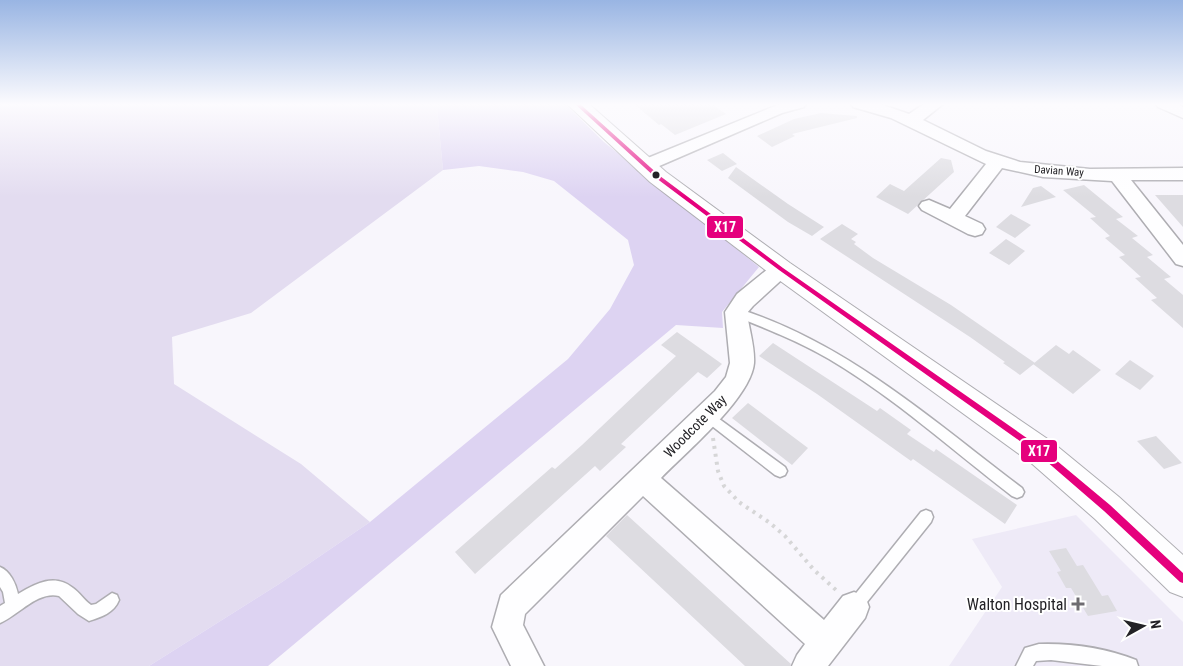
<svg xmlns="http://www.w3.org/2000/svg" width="1183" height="666" font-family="'Roboto Condensed',sans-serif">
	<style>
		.built { fill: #eeeaf7 }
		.green { fill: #e3dcf0 }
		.forest { fill: #ddd3f2 }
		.building { fill: #dddce1 }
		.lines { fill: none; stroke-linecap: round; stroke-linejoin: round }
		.lane-casing { stroke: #aeadb2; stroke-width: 3 }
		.street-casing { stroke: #aeadb2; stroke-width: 3 }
		.secondary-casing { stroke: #aeadb2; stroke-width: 2 }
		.path { stroke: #d6d6d7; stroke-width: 4; stroke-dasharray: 3 5; stroke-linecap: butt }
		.lane { fill: #fefeff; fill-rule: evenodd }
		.street { fill: #fefeff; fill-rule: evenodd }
		.secondary { fill: #fefeff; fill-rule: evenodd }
		.bus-1-casing { stroke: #fff; stroke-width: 4 }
		.bus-1 { fill: #e5007d; fill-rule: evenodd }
		.bus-dot { fill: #232226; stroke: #fff; stroke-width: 2 }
		.poi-dot { fill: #6e6c71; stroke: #fff; stroke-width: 2 }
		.labels { text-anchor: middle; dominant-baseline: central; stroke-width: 4; stroke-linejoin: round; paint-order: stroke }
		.far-street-label { font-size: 11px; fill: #232226; stroke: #fff }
		.street-label { font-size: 14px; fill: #232226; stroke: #fff }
		.near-poi-label { font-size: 16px; fill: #232226; stroke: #fff; text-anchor: end }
		.line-badge { stroke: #fff; stroke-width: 2 }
		.badge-label { font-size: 14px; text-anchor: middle; font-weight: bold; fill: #fff }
	</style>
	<rect width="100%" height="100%" fill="#f8f6fc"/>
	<path class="built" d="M1076,515L1183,622V666H949L1002,587L972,539Z"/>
	<path class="green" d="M0,104H444L437,107L443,170L251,313L172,337L174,384L301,464L370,522L279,584L149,666H0Z"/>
	<path class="forest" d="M444,104H565L604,142L759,267L722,312L723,328L676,325L268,666H149L279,584L370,522L568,359L610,309L634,265L628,240L554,181L523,172L479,166L443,170L437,107Z"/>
	<path class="building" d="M634,104H712L726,114L675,135L661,124L659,125Z
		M821,113L857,116V118L792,134L795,136L772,147L757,136L794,119Z
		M723,153L737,164L722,171L707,160Z
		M941,158L951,160L954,172L908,214L876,197L890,184L904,191Z
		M736,167L788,204L824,227L812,236L788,222L728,178Z
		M1084,185L1123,217L1116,219L1138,236L1132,238L1153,255L1147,257L1171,277L1164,279L1183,295V328L1151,300L1157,298L1135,278L1141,277L1119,257L1125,255L1105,238L1110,236L1090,218L1096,217L1063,190Z
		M1041,186L1056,197L1021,207L1033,188Z
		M1155,195H1183V227Z
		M1011,214L1031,225L1015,238L996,227Z
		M842,224L858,234L851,239L856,242L854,244L873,258L951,305L1035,363L1020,375L1003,363L1005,362L970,337L820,239Z
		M1006,239L1025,251L1009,265L989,253Z
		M677,332L722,364L707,378L698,372L621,444L626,447L600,471L595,466L475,574L455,552L552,467L555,469L582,445L676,356L661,345Z
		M773,343L877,411L880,408L911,430L907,434L934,452L936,449L1017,505L1005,524L913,459L911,461L817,394L759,356Z
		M1056,345L1069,354L1073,350L1101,370L1073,394L1033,364Z
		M1130,360L1154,376L1140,390L1115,374Z
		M748,403L808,448L792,465L732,418Z
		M1156,436L1182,463L1164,469L1137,441Z
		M627,515L791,664L790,666H745L606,536Z
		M1066,548L1077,566L1083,565L1102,596L1108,595L1117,611L1088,616L1071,588H1066L1057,572L1061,571L1049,551Z"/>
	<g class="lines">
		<g class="lane-casing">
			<path id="lane" d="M736,308C846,342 932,420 1022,488L1024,492L1022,496L1017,498L1012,496C952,450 895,398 829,359C798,341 765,328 732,315L731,312L732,309Z
				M707,410L785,467L787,471L785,475L780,477L775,475L703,419L701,415L703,411Z
				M926,510L931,512L933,517L931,522L859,612L854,615L849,612L846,607L849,602L921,512Z
				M0,567C10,571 16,584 18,594C36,583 55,573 73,588C80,593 84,600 91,605L96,604L112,593L117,595L119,600C114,613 101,617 89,621L78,614L59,596C37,591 19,615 0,623V606L5,603L3,592L0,587Z
				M1039,644C1072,643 1106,648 1136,660L1138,666H1102L1051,660L1036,661L1033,666H1016L1025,648Z"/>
		</g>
		<g class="street-casing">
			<path id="street" d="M780,104H806L804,107L782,113L650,170L644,172L638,170L635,166L638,162Z
				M851,104H880L909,114L924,104H943L923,120L986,151L1020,162L1090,169L1183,168V180H1131L1183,245V266L1176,264L1112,181L1043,177L1002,168L965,216L982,224L985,229L982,234L975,236L968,234L922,210L919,206L922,202L929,200L950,209L986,164L891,118L853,107Z
				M1156,104H1177L1183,107V118L1158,107Z
				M781,262L788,264L791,269L788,274L753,306L747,313C749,329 755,347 754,363C751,398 686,452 661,478L824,620L843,596L854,592L865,596L869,607L865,618L828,666H792L797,655L805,644L643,496L525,614L523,625L544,666H511L492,627L501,595L715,391L726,377L730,363L725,312L737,294L774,264Z"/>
		</g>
		<g class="secondary-casing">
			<path id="secondary" d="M567,104H589L666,172L790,263L1052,442L1119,497L1183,555V597L1170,592L1095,519L1030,462L772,275L650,182Z"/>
		</g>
		<path class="path" d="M713,438L718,471L724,486L739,502L770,523L785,536L814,570L836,590"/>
		<use href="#lane" class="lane"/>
		<use href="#street" class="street"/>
		<use href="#secondary" class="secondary"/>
		<g class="bus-1-casing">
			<path id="bus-1" d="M575,104H580L660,176L783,268L1044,450L1110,505L1183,573V583L1180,582L1104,511L1038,454L779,270L656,178Z"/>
		</g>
		<use href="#bus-1" class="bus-1"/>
	</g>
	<linearGradient id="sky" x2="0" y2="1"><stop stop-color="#99b5e3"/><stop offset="0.53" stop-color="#fcfbfe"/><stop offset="1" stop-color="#fcfbfe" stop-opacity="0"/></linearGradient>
	<rect width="1183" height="197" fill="url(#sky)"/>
	<circle class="bus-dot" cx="656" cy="175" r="4.5"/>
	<path class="poi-dot" d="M1075.5 596.5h5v5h5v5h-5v5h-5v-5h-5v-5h5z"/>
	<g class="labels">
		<g class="far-street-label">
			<text transform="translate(1059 171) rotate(4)">Davian Way</text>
		</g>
		<g class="street-label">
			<text transform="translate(695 426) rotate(-45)">Woodcote Way</text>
		</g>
		<g class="near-poi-label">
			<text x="1067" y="604">Walton Hospital</text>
		</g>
	</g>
	<g class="line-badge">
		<rect x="706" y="215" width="38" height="24" rx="5" fill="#e5007d"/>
		<rect x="1020" y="439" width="38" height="24" rx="5" fill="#e5007d"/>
	</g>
	<g class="badge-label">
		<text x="725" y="232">X17</text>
		<text x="1039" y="456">X17</text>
	</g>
	<g transform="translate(1143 626) rotate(82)" stroke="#ffffff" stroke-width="4" paint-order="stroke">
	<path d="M0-4L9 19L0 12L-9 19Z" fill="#232226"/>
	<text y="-8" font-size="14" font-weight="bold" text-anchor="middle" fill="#232226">N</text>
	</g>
</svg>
